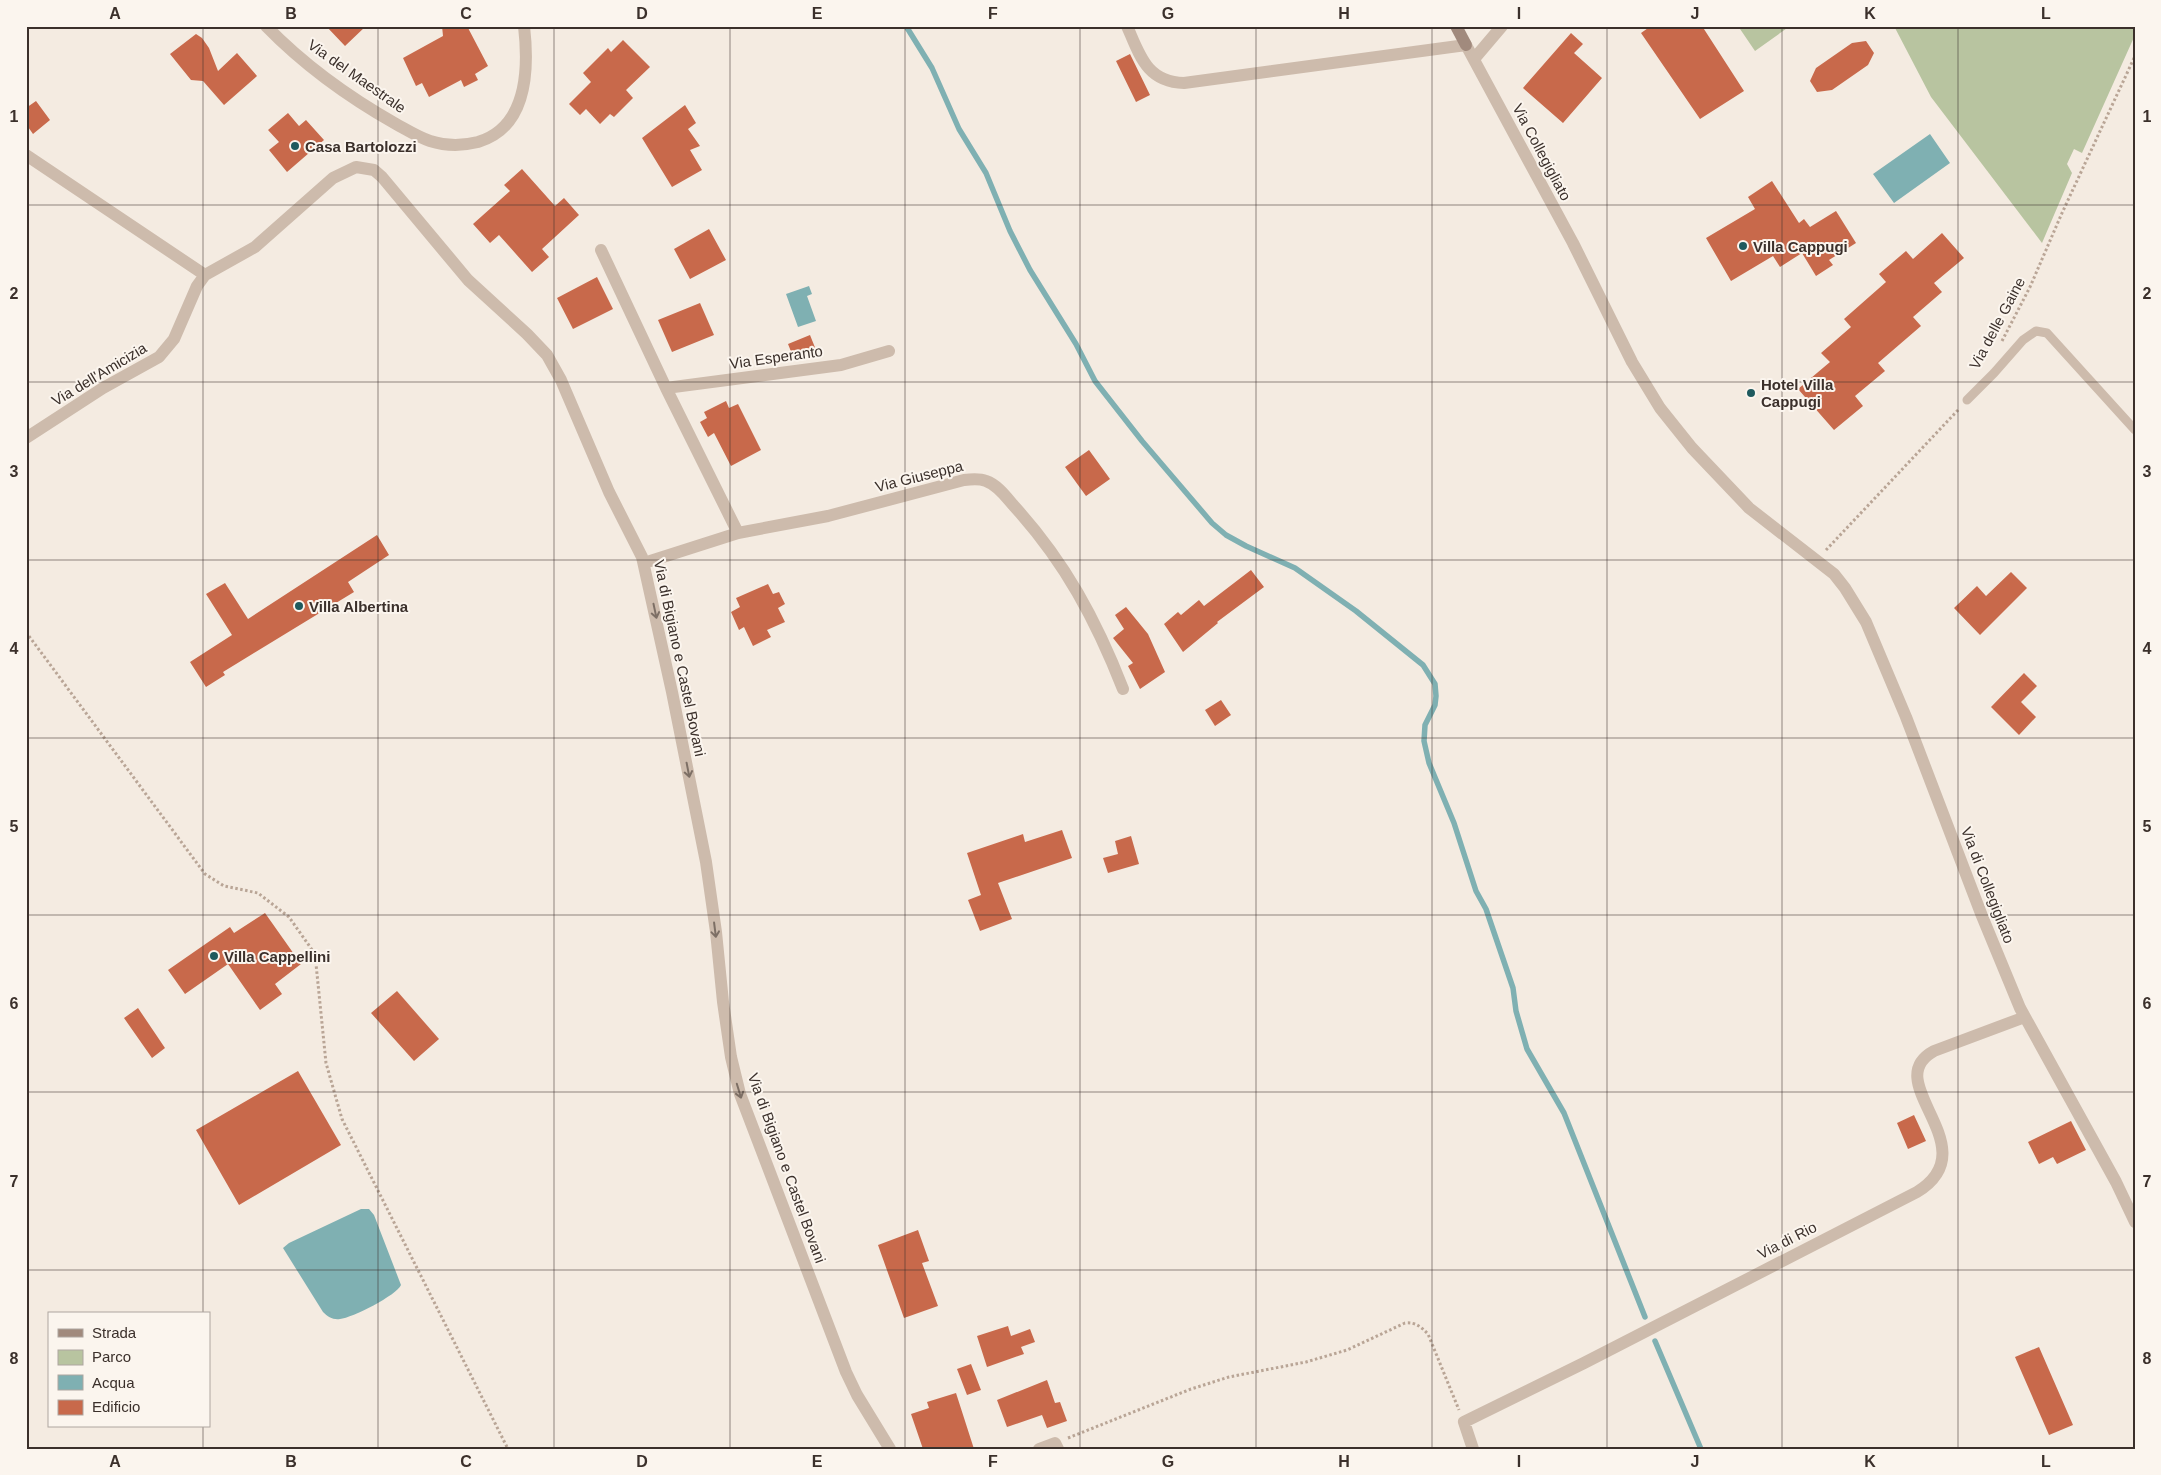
<svg xmlns="http://www.w3.org/2000/svg" width="2161" height="1475" font-family="Helvetica,sans-serif">
	<style>
		.green { fill: #b8c4a0 }
		.water { fill: #7fb0b2 }
		.lines { fill: none; stroke-linecap: round; stroke-linejoin: round }
		.stream { stroke: #7fb0b2; stroke-width: 5.5 }
		.building { fill: #c8694b }
		.path { stroke: #b9a596; stroke-width: 3; stroke-dasharray: 2.5 2.5; stroke-linecap: butt }
		.lane { stroke: #cdbbac; stroke-width: 9 }
		.street { stroke: #cdbbac; stroke-width: 12 }
		.secondary { stroke: #a18a7d; stroke-width: 12 }
		.oneway { stroke: #7d6f65 }
		.grid { fill: none; stroke: #3b302b; stroke-width: 1; stroke-opacity: 0.55 }
		.poi-dot { fill: #1f5a5e; stroke: #fbf5ee; stroke-width: 2 }
		.labels { text-anchor: middle; dominant-baseline: central; stroke-width: 4; stroke-linejoin: round; paint-order: stroke }
		.street-label { font-size: 15px; fill: #3b302b; stroke: #fbf5ee }
		.poi-label { font-size: 15px; font-weight: bold; fill: #3b302b; stroke: #fbf5ee; text-anchor: start }
		.neatline { fill: none; stroke: #3b302b; stroke-width: 2 }
		.grid-label { font-size: 16px; text-anchor: middle; font-weight: bold; fill: #3b302b }
	</style>
	<rect width="100%" height="100%" fill="#f4ebe1"/>
	<path class="green" d="M1738,26H1790L1755,51Z
		M1894,26H2135V35L2082,153L2074,149L2067,164L2072,173L2042,243L1931,97Z"/>
	<path class="water" d="M1930,134L1950,163L1894,203L1873,174Z
		M809,286L812,294L807,296L816,321L798,327L786,294Z
		M361,1209H369L374,1215L401,1285C397,1295 352,1318 340,1319C333,1320 328,1317 323,1312L283,1248L289,1243Z"/>
	<g class="lines">
		<path class="stream" d="M906,26L932,68L959,129L986,173L1010,231L1030,270L1076,344L1095,381L1142,441L1212,523L1226,535L1246,546L1295,568L1356,611L1423,665L1435,684L1436,696L1435,705L1425,725L1424,741L1429,763L1454,823L1476,891L1486,909L1513,988L1516,1011L1527,1049L1564,1113L1645,1317
			M1655,1341L1701,1449"/>
	</g>
	<path class="building" d="M326,26H366L345,46Z
		M442,26H467L488,66L475,74L478,80L464,87L461,80L429,97L422,83L416,86L403,58L443,36Z
		M1651,26H1702L1744,91L1700,119L1641,33Z
		M1571,33L1583,44L1574,53L1602,78L1563,123L1523,88Z
		M196,34L202,38L209,48L218,71L237,53L257,76L224,105L203,81L191,80L170,54Z
		M623,40L650,67L626,90L633,98L614,117L610,114L600,124L586,109L580,115L569,104L591,82L583,73L608,48L611,52Z
		M1866,41L1874,53L1868,65L1832,90L1817,92L1810,81L1816,68L1852,43Z
		M1130,54L1150,95L1136,102L1116,61Z
		M36,101L50,120L33,134L26,124V108Z
		M685,105L696,123L688,129L700,146L690,150L702,170L672,187L642,138Z
		M288,113L299,126L306,120L324,140L287,172L269,150L279,142L268,130Z
		M522,169L555,206L564,198L579,215L542,249L549,257L532,272L499,235L490,243L473,224L510,191L504,185Z
		M1772,181L1799,223L1804,219L1810,227L1836,211L1856,243L1829,260L1833,265L1816,276L1802,253L1780,267L1773,256L1731,281L1706,238L1755,209L1748,197Z
		M709,229L726,260L690,279L674,249Z
		M1942,233L1964,258L1934,283L1942,292L1913,317L1921,326L1878,363L1885,371L1855,396L1863,406L1834,430L1798,389L1830,362L1821,353L1851,327L1844,319L1886,282L1879,274L1906,251L1913,259Z
		M597,277L613,309L573,329L557,298Z
		M700,303L714,335L672,352L658,320Z
		M810,335L816,350L794,359L788,344Z
		M726,401L729,408L738,404L761,450L731,466L714,433L708,437L700,422L707,418L704,412Z
		M1089,450L1110,479L1086,496L1065,467Z
		M377,535L389,555L348,582L354,592L223,672L225,675L206,687L190,662L232,635L206,594L225,583L248,619Z
		M1251,570L1264,587L1217,622L1218,623L1183,652L1164,624L1178,612L1181,615L1199,600L1204,606Z
		M2011,572L2027,588L1980,635L1954,608L1977,586L1986,596Z
		M768,584L773,594L779,592L785,604L778,608L785,622L767,630L771,637L753,646L744,627L739,630L731,612L740,607L736,598Z
		M1126,607L1148,634L1165,672L1140,689L1128,666L1133,663L1113,638L1124,629L1115,615Z
		M2024,673L2037,686L2021,702L2036,717L2019,735L1991,707Z
		M1221,700L1231,715L1215,726L1205,710Z
		M1062,830L1072,858L998,883L1012,919L980,931L968,900L981,895L967,853L1023,834L1025,842Z
		M1131,836L1139,864L1108,873L1103,858L1118,854L1115,841Z
		M265,913L301,964L275,984L282,994L260,1010L228,964L185,994L168,970L230,927L234,933Z
		M397,991L439,1039L414,1061L371,1013Z
		M138,1008L165,1048L152,1058L124,1018Z
		M298,1071L341,1145L239,1205L196,1130Z
		M1914,1115L1926,1141L1908,1149L1897,1123Z
		M2071,1121L2086,1150L2057,1164L2053,1157L2039,1164L2028,1142Z
		M918,1230L929,1261L922,1263L938,1306L904,1318L878,1245Z
		M1008,1326L1011,1336L1030,1329L1035,1342L1021,1347L1024,1354L987,1367L977,1336Z
		M2039,1347L2073,1425L2049,1435L2015,1357Z
		M971,1364L981,1390L967,1395L957,1369Z
		M1047,1380L1055,1403L1060,1402L1067,1421L1047,1428L1042,1415L1007,1427L997,1400Z
		M956,1393L974,1449H923L911,1414L929,1408L927,1402Z"/>
	<g class="lines">
		<path class="path" d="M2002,341L2030,287L2062,213L2135,56
			M1826,550L1959,409
			M26,632L205,874L224,886L258,893L289,917L315,954L326,1063L342,1119L508,1449
			M1068,1438L1191,1389L1229,1377L1306,1362L1347,1350L1405,1323C1416,1322 1421,1327 1428,1334L1459,1410"/>
		<path class="lane" d="M1967,400L1994,373L2023,340L2036,331L2047,333L2135,430"/>
		<path class="street" d="M266,26C303,64 350,98 396,124C407,130 418,137 430,141C446,146 462,146 478,142C528,127 529,69 524,26
			M1127,26C1140,56 1147,82 1184,83L1466,45L1573,243L1632,362L1660,408L1692,448L1749,508L1834,574L1845,588L1866,622L1906,717L1982,916L2020,1008L2116,1182L2135,1222
			M1474,59L1502,26
			M26,155L205,275
			M601,250L666,388
			M26,438L103,388L159,357L174,339L197,286L205,275L255,247L333,178L356,167L374,170L382,177L468,280L527,334L547,355L561,380L609,492L642,557L672,692L706,862L716,932L723,1002L731,1057L740,1094L846,1372L857,1395L890,1449
			M738,533L666,388L841,365L889,351
			M644,563L738,533L828,516L964,480C971,479 979,478 986,481C998,485 1007,498 1014,506C1065,562 1096,620 1123,689
			M1039,1449L1055,1443L1058,1449
			M1473,1449L1464,1422L1584,1363L1917,1192C1990,1147 1877,1082 1934,1051L2025,1017"/>
		<path class="secondary" d="M1456,26L1466,45"/>
	</g>
	<defs><path id="oneway-shaft" d="M-6 0H5M1.5-3L5.5 0L1.5 3" fill="none" stroke-width="1.6" stroke-linecap="round" stroke-linejoin="round" transform="scale(1.25)"/></defs>
	<g class="oneway">
		<use href="#oneway-shaft" transform="translate(655 611) rotate(78)"/>
		<use href="#oneway-shaft" transform="translate(688 770) rotate(79)"/>
		<use href="#oneway-shaft" transform="translate(715 930) rotate(83)"/>
		<use href="#oneway-shaft" transform="translate(739 1091) rotate(73)"/>
	</g>
	<path class="grid" d="M203,26V1314M378,26V1449M554,26V1449M730,26V1449M905,26V1449M1080,26V1449M1256,26V1449M1432,26V1449M1607,26V1449M1782,26V1449M1958,26V1449M26,205H2135M26,382H2135M26,560H2135M26,738H2135M26,915H2135M26,1092H2135M26,1270H2135M203,1426V1449"/>
	<g class="poi-dot">
		<circle cx="295" cy="146" r="5"/>
		<circle cx="1743" cy="246" r="5"/>
		<circle cx="1751" cy="393" r="5"/>
		<circle cx="299" cy="606" r="5"/>
		<circle cx="214" cy="956" r="5"/>
	</g>
	<g class="labels">
		<g class="street-label">
			<text transform="translate(357 76) rotate(35)">Via del Maestrale</text>
			<text transform="translate(1542 152) rotate(62)">Via Collegigliato</text>
			<text transform="translate(1997 323) rotate(-62)">Via delle Gaine</text>
			<text transform="translate(776 357) rotate(-8)">Via Esperanto</text>
			<text transform="translate(99 374) rotate(-31)">Via dell'Amicizia</text>
			<text transform="translate(919 476) rotate(-14)">Via Giuseppa</text>
			<text transform="translate(680 658) rotate(78)">Via di Bigiano e Castel Bovani</text>
			<text transform="translate(1988 885) rotate(69)">Via di Collegigliato</text>
			<text transform="translate(787 1168) rotate(70)">Via di Bigiano e Castel Bovani</text>
			<text transform="translate(1787 1240) rotate(-27)">Via di Rio</text>
		</g>
		<g class="poi-label">
			<text x="305" y="146">Casa Bartolozzi</text>
			<text x="1753" y="246">Villa Cappugi</text>
			<text x="1761" y="384">Hotel Villa<tspan x="1761" dy="17">Cappugi</tspan></text>
			<text x="309" y="606">Villa Albertina</text>
			<text x="224" y="956">Villa Cappellini</text>
		</g>
	</g>
	<rect width="2161" height="1475" fill="none" stroke="#fbf5ee" stroke-width="55"/>
	<rect x="48" y="1312" width="162" height="115" fill="#fbf5ee" stroke="#aea6a0"/>
	<rect x="58" y="1329" width="25" height="8" fill="#a18a7d" stroke="#aea6a0"/>
	<text x="92" y="1338" font-size="15" fill="#3b302b">Strada</text>
	<rect x="58" y="1350" width="25" height="15" fill="#b8c4a0" stroke="#aea6a0"/>
	<text x="92" y="1362" font-size="15" fill="#3b302b">Parco</text>
	<rect x="58" y="1375" width="25" height="15" fill="#7fb0b2" stroke="#aea6a0"/>
	<text x="92" y="1388" font-size="15" fill="#3b302b">Acqua</text>
	<rect x="58" y="1400" width="25" height="15" fill="#c8694b" stroke="#aea6a0"/>
	<text x="92" y="1412" font-size="15" fill="#3b302b">Edificio</text>
	<rect x="28" y="28" width="2106" height="1420" class="neatline"/>
	<g class="grid-label">
		<text x="115" y="19">A</text>
		<text x="291" y="19">B</text>
		<text x="466" y="19">C</text>
		<text x="642" y="19">D</text>
		<text x="817" y="19">E</text>
		<text x="993" y="19">F</text>
		<text x="1168" y="19">G</text>
		<text x="1344" y="19">H</text>
		<text x="1519" y="19">I</text>
		<text x="1695" y="19">J</text>
		<text x="1870" y="19">K</text>
		<text x="2046" y="19">L</text>
		<text x="14" y="122">1</text>
		<text x="2147" y="122">1</text>
		<text x="14" y="299">2</text>
		<text x="2147" y="299">2</text>
		<text x="14" y="477">3</text>
		<text x="2147" y="477">3</text>
		<text x="14" y="654">4</text>
		<text x="2147" y="654">4</text>
		<text x="14" y="832">5</text>
		<text x="2147" y="832">5</text>
		<text x="14" y="1009">6</text>
		<text x="2147" y="1009">6</text>
		<text x="14" y="1187">7</text>
		<text x="2147" y="1187">7</text>
		<text x="14" y="1364">8</text>
		<text x="2147" y="1364">8</text>
		<text x="115" y="1467">A</text>
		<text x="291" y="1467">B</text>
		<text x="466" y="1467">C</text>
		<text x="642" y="1467">D</text>
		<text x="817" y="1467">E</text>
		<text x="993" y="1467">F</text>
		<text x="1168" y="1467">G</text>
		<text x="1344" y="1467">H</text>
		<text x="1519" y="1467">I</text>
		<text x="1695" y="1467">J</text>
		<text x="1870" y="1467">K</text>
		<text x="2046" y="1467">L</text>
	</g>
</svg>
